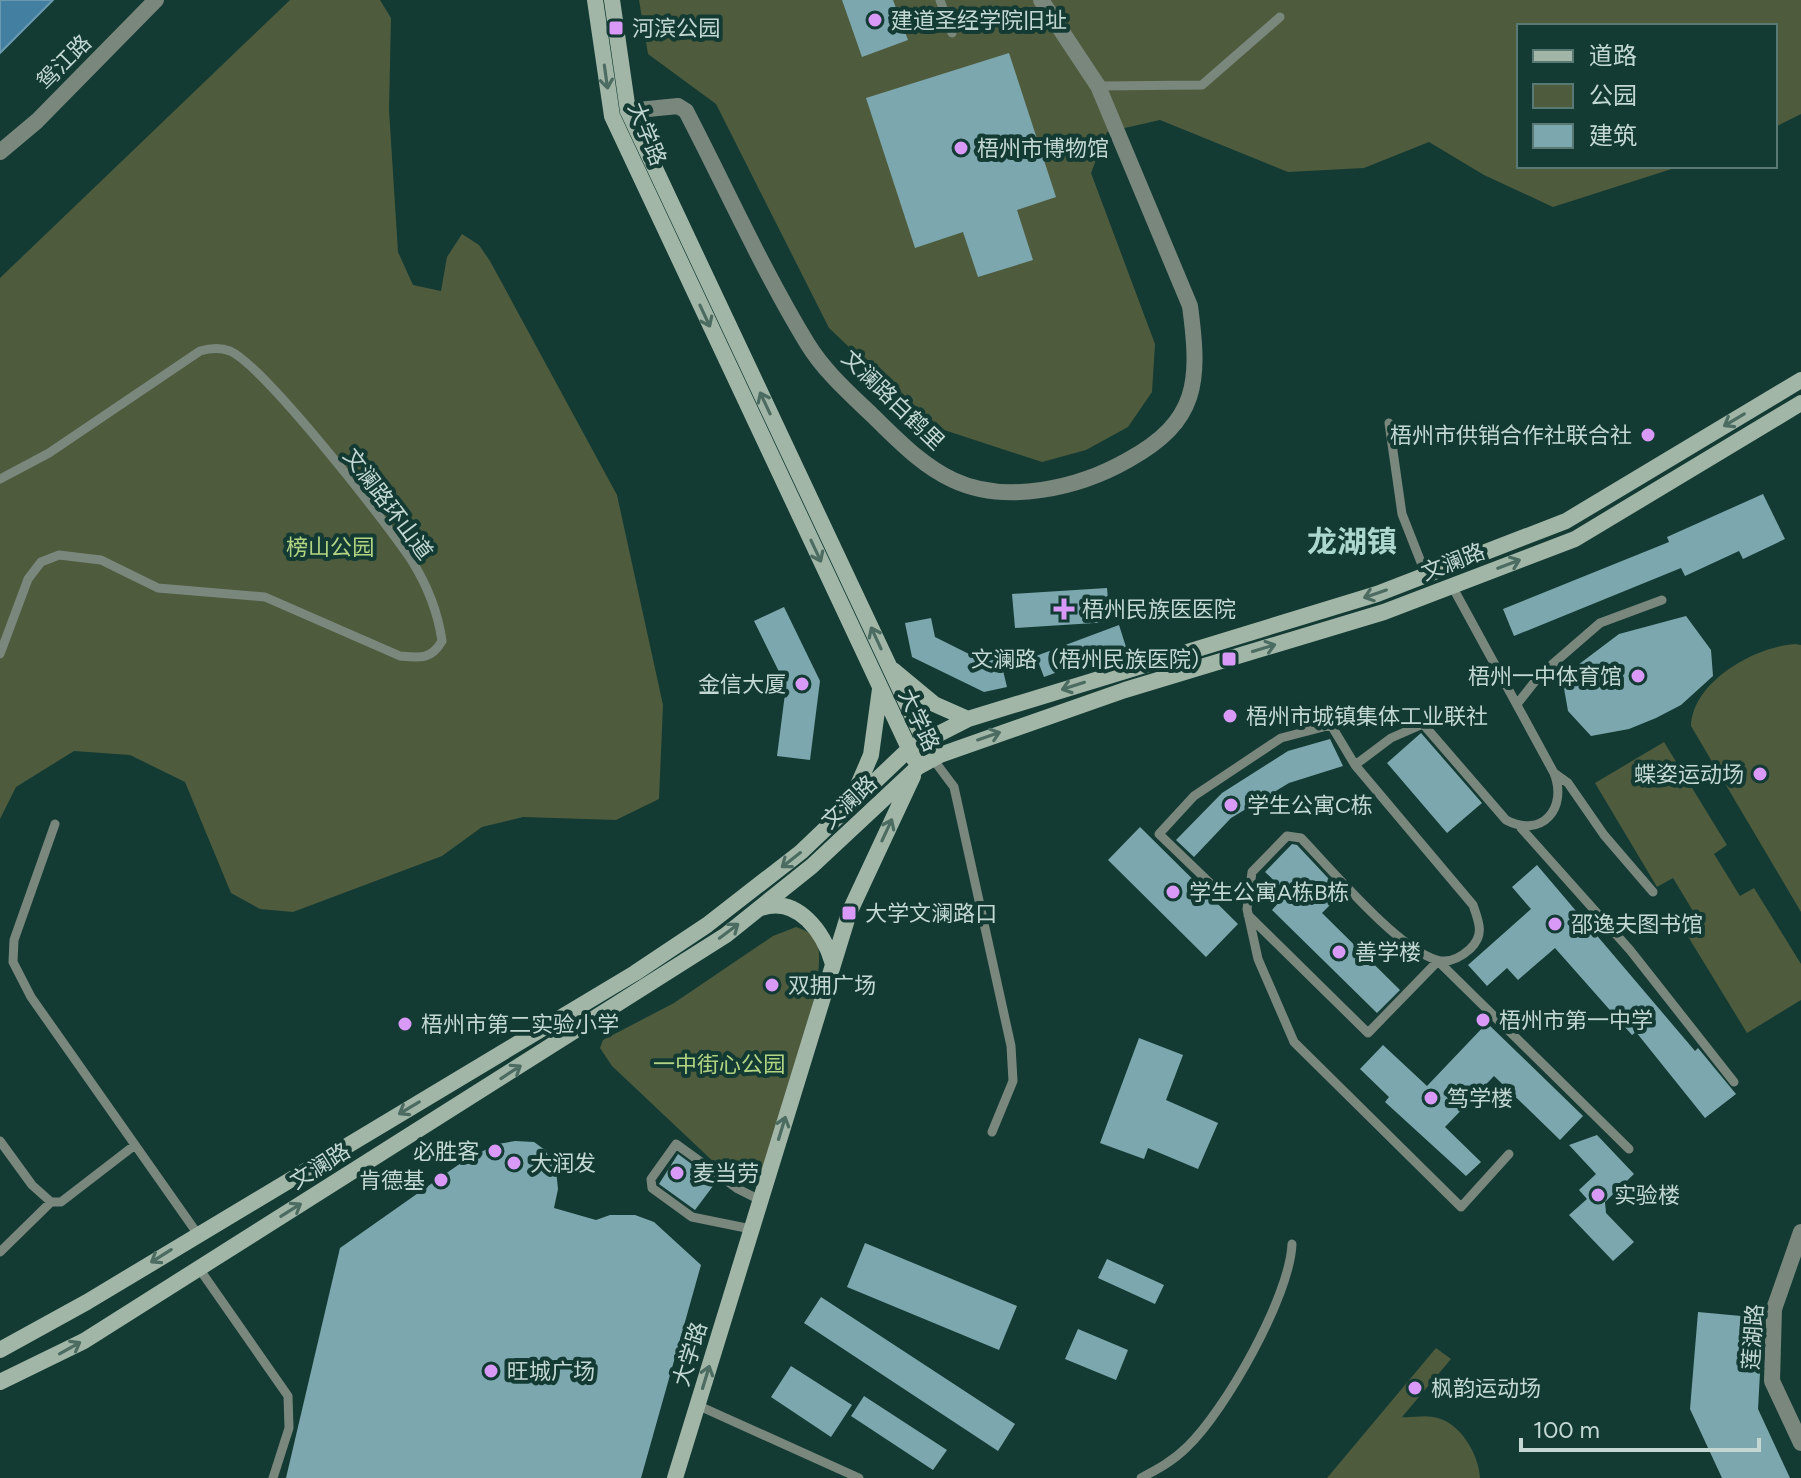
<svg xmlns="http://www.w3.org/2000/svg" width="1801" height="1478" font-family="Figtree,'Noto Sans SC',sans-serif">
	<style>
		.green { fill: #4e5b3d }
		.water { fill: #427fa0; stroke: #699aaf; stroke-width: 2 }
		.building { fill: #7da7ae }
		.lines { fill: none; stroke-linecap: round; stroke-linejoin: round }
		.lane { stroke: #7a877d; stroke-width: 9 }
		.street { stroke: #7a877d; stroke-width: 16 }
		.secondary { stroke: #a1b6a7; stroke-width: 16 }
		.oneway { stroke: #4c6c62 }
		.poi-dot { fill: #d99af7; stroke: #133b34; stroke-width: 3 }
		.labels { text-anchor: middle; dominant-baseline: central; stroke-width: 8; stroke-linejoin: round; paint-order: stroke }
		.poi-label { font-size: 22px; fill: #c3d8d3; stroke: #133b34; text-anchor: start }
		.street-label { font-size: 22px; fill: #c3d8d3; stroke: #133b34 }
		.park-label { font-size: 22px; fill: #b3d483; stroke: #133b34 }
		.district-label { font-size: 30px; font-weight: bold; fill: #acd7ce; stroke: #133b34 }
	</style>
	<rect width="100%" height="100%" fill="#133b34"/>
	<path class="green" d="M290,0H380L391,18L389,110L398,252L413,285L441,291L447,257L462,234L479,245L490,261L617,495L663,705L659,799L616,820L523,817L482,827L442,856L293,912L260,909L231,893L185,782L130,755L74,751L16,787L0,819V278Z
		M639,0H1801V114L1775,127V26H1519V166H1681L1553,207L1484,175L1429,142L1364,168L1288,172L1160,120L1107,132L1091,173L1155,344L1152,392L1128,427L1086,450L1042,462L932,426L829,328L716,104L648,54Z
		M1795,644L1801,645V912L1691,726C1693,681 1755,647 1795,644Z
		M1664,742L1727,845L1714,854L1740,896L1754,888L1801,964V1000L1747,1033L1684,930L1699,921L1673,878L1657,887L1595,783Z
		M796,927C804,930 811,932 816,940C833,973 774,1137 762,1178L755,1187L736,1183L612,1066L600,1048L603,1040L674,1003L773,936Z
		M1436,1348L1451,1359L1402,1417C1411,1418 1423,1415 1433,1417C1459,1420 1479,1454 1480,1478H1327Z"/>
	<path class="water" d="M0,0H53L0,53Z"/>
	<path class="building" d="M842,0H893L908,40L862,57Z
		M1009,53L1056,197L1017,210L1033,260L978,277L963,232L915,248L866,98Z
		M1763,494L1785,539L1743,559L1739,551L1685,576L1681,568L1514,636L1503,609L1669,542L1667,537Z
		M1107,588L1110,622L1015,628L1012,594Z
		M784,607L820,681L810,760L777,756L786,686L754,621Z
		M1686,616L1711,650L1713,676L1681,705L1656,718L1629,729L1591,736L1568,711L1562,677L1619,634Z
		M931,618L935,637L985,662L1000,658L1007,687L984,692L912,657L905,623Z
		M1119,625L1126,647L1044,677L1036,656Z
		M1421,733L1482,803L1447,833L1387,763Z
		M1330,739L1343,766L1289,783L1231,818L1194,857L1176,840L1222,793L1288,751Z
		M1140,827L1238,924L1206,957L1108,860Z
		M1292,844L1297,845L1342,893L1322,913L1400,990L1377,1013L1272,910L1281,900V887L1265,872Z
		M1537,865L1695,1051L1698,1048L1736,1094L1705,1118L1636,1032L1632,1035L1555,948L1518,980L1507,968L1487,986L1468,965L1531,909L1512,887Z
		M1487,1023L1583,1116L1560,1140L1494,1076L1445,1127L1481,1162L1466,1176L1385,1102L1389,1097L1360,1069L1383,1045L1427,1086Z
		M1139,1038L1183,1055L1166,1100L1218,1123L1198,1169L1148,1148L1144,1159L1100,1143Z
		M1597,1135L1634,1174L1605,1202L1606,1213L1634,1242L1613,1261L1569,1215L1587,1199L1579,1190L1596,1174L1569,1145Z
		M515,1141L534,1142L545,1150L556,1170L558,1189L554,1208L596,1220L610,1215H635L654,1222L701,1265L641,1478H286L340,1248L468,1158L498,1144Z
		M678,1154L716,1182L695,1210L659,1184Z
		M865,1243L1017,1306L999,1350L847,1287Z
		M1107,1259L1164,1285L1155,1304L1098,1278Z
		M821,1297L1015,1424L998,1451L804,1323Z
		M1698,1312L1763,1318L1758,1409L1790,1478H1722L1690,1409Z
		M1078,1329L1128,1350L1116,1380L1065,1359Z
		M791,1366L852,1405L831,1437L771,1397Z
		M864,1396L947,1450L933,1470L851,1416Z"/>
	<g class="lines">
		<path class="lane" d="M940,0L952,33
			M1098,86L1202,85L1280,17
			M1389,423L1402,514L1426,575
			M0,479L49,453L200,351C210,348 220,347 230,351C264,366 387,523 412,561C427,585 438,613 442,641C431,660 420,658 400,656L265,597L158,588L101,560L59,555L41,562L28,579L0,654
			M1517,704L1540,675L1600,623L1662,600
			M933,759L954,787L1011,1046L1013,1081L992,1132
			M1355,765L1391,738L1423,724L1506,820C1542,839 1568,808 1554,773L1452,586
			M1554,773L1568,783L1604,835L1653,892
			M55,824L14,940L13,962L31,997L197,1233
			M1521,828L1630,950L1734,1082
			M1212,885L1159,834L1194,796L1281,738L1331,725L1355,765L1473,905C1479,922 1485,935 1470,949C1461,957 1450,964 1437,960C1398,949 1331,869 1301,838L1287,836L1252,872L1247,909L1258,959L1294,1042L1461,1207L1509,1154
			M1248,915L1368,1033L1438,961L1629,1149
			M0,1141L32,1185L51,1202H61L135,1145
			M751,1229L692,1217L652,1188L651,1179L676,1144L738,1189L760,1200
			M0,1252L51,1202
			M198,1267L288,1396L289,1428L273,1478
			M697,1405L859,1478
			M1141,1478C1158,1469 1173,1461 1187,1447C1225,1411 1290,1296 1292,1244"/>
		<path class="street" d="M628,111L678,106L686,111C726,188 762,269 807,343C824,371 849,393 872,415C897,439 921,465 953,480C1006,505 1079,488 1128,460C1199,421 1200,381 1190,306L1098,86L1041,0
			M0,152L37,121L156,0
			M1801,1232L1774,1309L1772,1381L1801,1443"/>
		<path class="secondary" d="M595,0L612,116L914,759
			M612,0L628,111L929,751
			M893,670L934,704L968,719
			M853,797L871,755L880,689
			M761,908C798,895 824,933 833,964
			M0,1350L87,1302L635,973L707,925L801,852L909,749L968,719L1377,594L1566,521L1801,380
			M0,1382L84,1341L726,935L812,866L918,767L940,755L1125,690L1384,612L1575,539L1801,403
			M675,1478L849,913L913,776"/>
	</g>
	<defs><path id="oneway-shaft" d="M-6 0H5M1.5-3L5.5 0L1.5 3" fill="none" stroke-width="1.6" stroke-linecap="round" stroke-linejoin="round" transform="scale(2)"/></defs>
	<g class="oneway">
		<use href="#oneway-shaft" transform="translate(606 77) rotate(82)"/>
		<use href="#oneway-shaft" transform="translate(705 316) rotate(65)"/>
		<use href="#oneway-shaft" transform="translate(765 403) rotate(-115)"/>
		<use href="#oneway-shaft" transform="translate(1734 420) rotate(149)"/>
		<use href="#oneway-shaft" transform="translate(816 551) rotate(65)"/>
		<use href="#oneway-shaft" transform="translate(1509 564) rotate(-21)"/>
		<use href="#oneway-shaft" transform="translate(1375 594) rotate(161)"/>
		<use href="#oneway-shaft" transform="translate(876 638) rotate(-115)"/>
		<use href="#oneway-shaft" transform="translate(1264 648) rotate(-17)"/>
		<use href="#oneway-shaft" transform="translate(1073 686) rotate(162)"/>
		<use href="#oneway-shaft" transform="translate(989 736) rotate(-19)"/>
		<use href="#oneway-shaft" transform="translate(887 830) rotate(-65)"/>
		<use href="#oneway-shaft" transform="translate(791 860) rotate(142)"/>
		<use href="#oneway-shaft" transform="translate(729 931) rotate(-37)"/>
		<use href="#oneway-shaft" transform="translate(511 1072) rotate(-33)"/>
		<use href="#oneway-shaft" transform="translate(409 1108) rotate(149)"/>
		<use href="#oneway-shaft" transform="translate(782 1128) rotate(-73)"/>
		<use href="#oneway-shaft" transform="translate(291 1210) rotate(-32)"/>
		<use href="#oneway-shaft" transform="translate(161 1256) rotate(148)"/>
		<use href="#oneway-shaft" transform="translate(70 1348) rotate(-29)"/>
		<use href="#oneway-shaft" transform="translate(706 1377) rotate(-73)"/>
	</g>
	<g class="poi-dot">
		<circle cx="875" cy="20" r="8"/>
		<rect x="608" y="20" width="16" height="16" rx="4"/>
		<circle cx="961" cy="148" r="8"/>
		<circle cx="1648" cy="435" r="8"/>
		<path d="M1060 597h8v8h8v8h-8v8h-8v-8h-8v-8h8z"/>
		<rect x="1221" y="651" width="16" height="16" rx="4"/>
		<circle cx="1638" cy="676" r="8"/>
		<circle cx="802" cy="684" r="8"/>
		<circle cx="1230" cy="716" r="8"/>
		<circle cx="1760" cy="774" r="8"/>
		<circle cx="1231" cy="805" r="8"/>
		<circle cx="1173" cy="892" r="8"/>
		<rect x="841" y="905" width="16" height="16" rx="4"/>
		<circle cx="1555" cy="924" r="8"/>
		<circle cx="1339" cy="952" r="8"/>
		<circle cx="772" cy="985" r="8"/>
		<circle cx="1483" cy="1020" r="8"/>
		<circle cx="405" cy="1024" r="8"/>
		<circle cx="1431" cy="1098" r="8"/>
		<circle cx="495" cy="1151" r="8"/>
		<circle cx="514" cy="1163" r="8"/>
		<circle cx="677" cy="1173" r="8"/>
		<circle cx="441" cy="1180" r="8"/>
		<circle cx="1598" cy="1195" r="8"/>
		<circle cx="491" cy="1371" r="8"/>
		<circle cx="1415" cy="1388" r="8"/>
	</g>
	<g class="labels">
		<g class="poi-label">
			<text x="891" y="20">建道圣经学院旧址</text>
			<text x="632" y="28">河滨公园</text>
			<text x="977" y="148">梧州市博物馆</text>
			<text x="1632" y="435" text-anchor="end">梧州市供销合作社联合社</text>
			<text x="1082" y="609">梧州民族医医院</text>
			<text x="1213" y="659" text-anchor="end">文澜路（梧州民族医院）</text>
			<text x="1622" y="676" text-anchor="end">梧州一中体育馆</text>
			<text x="786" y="684" text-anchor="end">金信大厦</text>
			<text x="1246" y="716">梧州市城镇集体工业联社</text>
			<text x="1744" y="774" text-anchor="end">蝶姿运动场</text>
			<text x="1247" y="805">学生公寓C栋</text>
			<text x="1189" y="892">学生公寓A栋B栋</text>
			<text x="865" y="913">大学文澜路口</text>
			<text x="1571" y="924">邵逸夫图书馆</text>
			<text x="1355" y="952">善学楼</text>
			<text x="788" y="985">双拥广场</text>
			<text x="1499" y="1020">梧州市第一中学</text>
			<text x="421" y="1024">梧州市第二实验小学</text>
			<text x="1447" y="1098">笃学楼</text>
			<text x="479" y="1151" text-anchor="end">必胜客</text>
			<text x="530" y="1163">大润发</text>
			<text x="693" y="1173">麦当劳</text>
			<text x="425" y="1180" text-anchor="end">肯德基</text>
			<text x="1614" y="1195">实验楼</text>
			<text x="507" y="1371">旺城广场</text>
			<text x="1431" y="1388">枫韵运动场</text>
		</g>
		<g class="street-label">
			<text transform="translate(64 62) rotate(-45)">鸳江路</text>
			<text transform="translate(647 134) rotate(68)">大学路</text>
			<text transform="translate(893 400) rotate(44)">文澜路白鹤里</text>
			<text transform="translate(388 504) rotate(53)">文澜路环山道</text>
			<text transform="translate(1453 562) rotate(-21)">文澜路</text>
			<text transform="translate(919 720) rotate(65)">大学路</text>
			<text transform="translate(849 802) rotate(-43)">文澜路</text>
			<text transform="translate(320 1166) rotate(-32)">文澜路</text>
			<text transform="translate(1753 1337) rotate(-86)">莲湖路</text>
			<text transform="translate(690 1354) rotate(-73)">大学路</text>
		</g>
		<g class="park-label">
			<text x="330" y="547">榜山公园</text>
			<text x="719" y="1064">一中街心公园</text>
		</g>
		<g class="district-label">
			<text x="1352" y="541">龙湖镇</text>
		</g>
	</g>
	<rect x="1517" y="24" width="260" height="144" fill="#133b34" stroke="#597a74" stroke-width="2"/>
	<rect x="1533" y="50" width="40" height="12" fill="#a1b6a7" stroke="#597a74" stroke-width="2"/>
	<text x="1589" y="64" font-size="24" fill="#c3d8d3">道路</text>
	<rect x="1533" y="84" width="40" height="24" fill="#4e5b3d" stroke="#597a74" stroke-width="2"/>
	<text x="1589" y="104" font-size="24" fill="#c3d8d3">公园</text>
	<rect x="1533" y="124" width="40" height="24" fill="#7da7ae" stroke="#597a74" stroke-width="2"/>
	<text x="1589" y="144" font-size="24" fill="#c3d8d3">建筑</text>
	<path d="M1521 1438v12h238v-12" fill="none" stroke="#c3d8d3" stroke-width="4"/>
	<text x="1533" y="1438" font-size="24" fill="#c3d8d3" stroke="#133b34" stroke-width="6" paint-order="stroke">100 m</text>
</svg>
